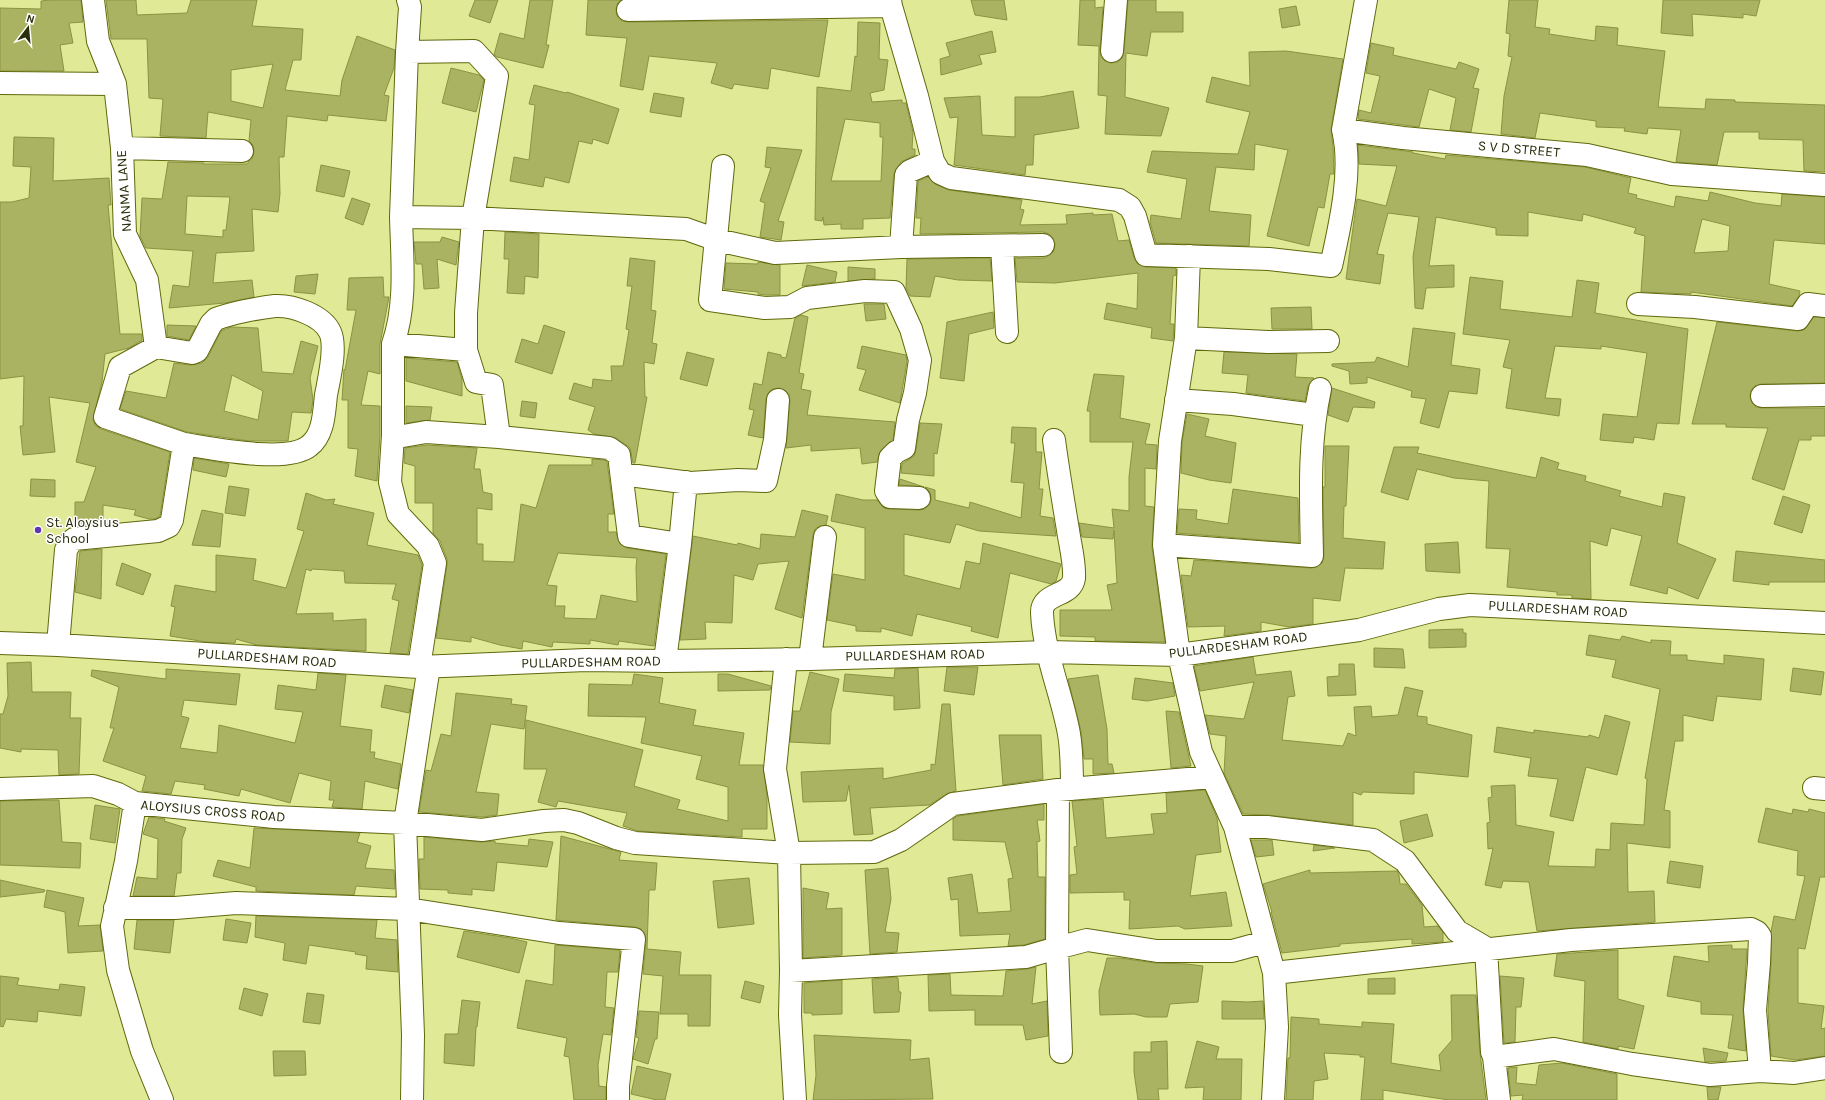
<svg xmlns="http://www.w3.org/2000/svg" width="1825" height="1100" font-family="Karla,sans-serif">
	<style>
		.building { fill: #a9b361; stroke: #8b9341; fill-rule: evenodd }
		.lines { fill: none; stroke-linecap: round; stroke-linejoin: round }
		.minor-casing { stroke: #61680c; stroke-width: 24 }
		.minor { stroke: #fff; stroke-width: 22 }
		.poi-dot { fill: #6137af; stroke: #fff; stroke-width: 1.5 }
		.labels { text-anchor: middle; dominant-baseline: central; stroke-width: 3; stroke-linejoin: round; paint-order: stroke }
		.street-label { font-size: 14px; fill: #2a2e0b; stroke: #fff }
		.poi-label { font-size: 14px; fill: #2a2e0b; stroke: #fff; text-anchor: start }
	</style>
	<rect width="100%" height="100%" fill="#dfe996"/>
	<path class="building" d="M50,0H81L83,22L69,23L73,43L60,45L64,71H0V8L41,9V1Z
		M106,0H136L137,15L187,13L191,0H257L252,26L303,29L301,60H293L285,90L340,96L342,80L357,36L395,50L394,68L384,95L389,96L386,121L328,115L327,121L287,116L284,157H279L280,194L278,212L252,209L254,251L216,253L213,283L252,280L254,297L225,303L169,308L173,285L189,287L193,251L146,248L140,236L142,198L162,199L168,162L204,163V164H247L253,157L254,152L253,145L249,141L251,120L208,112L206,138L160,136L163,99L149,98L147,39H111ZM273,64L263,108L231,101V70ZM187,196L230,197L226,230H223V237L185,234Z
		M475,0H498L490,23L469,16Z
		M530,0H553L546,45H549L543,68L497,57L494,55L500,33L524,39Z
		M588,0H621L617,4L616,10L617,16L622,21L628,22L828,20L819,77L771,68L768,89L734,84L732,89L711,83L717,63L649,56L643,90L620,86L627,38L586,35Z
		M971,0H1004L1007,20L975,15Z
		M1080,0H1095V8L1103,7L1100,50L1101,57L1105,61L1111,63L1118,62L1122,58L1124,52L1128,0H1156V12H1183V32H1151L1147,56L1126,53L1125,97L1169,108L1161,136L1105,134L1107,96L1098,95L1099,46L1078,45Z
		M1509,0H1538L1535,27L1550,29L1549,34L1595,41L1596,26L1618,28L1617,45L1665,51L1658,107L1705,109L1706,99L1735,100V102L1825,105V172L1804,171L1803,140L1759,139V132H1724L1717,165L1676,162L1681,130L1648,128L1647,134L1624,131L1625,128L1596,127V121L1540,113L1535,138L1501,134L1504,96L1512,57L1508,56L1510,34L1506,33Z
		M1663,0H1760L1756,16L1743,14V18L1692,14L1693,36L1661,33Z
		M1296,6L1300,25L1282,28L1279,9Z
		M858,22L880,23L879,59L888,60L884,90L870,93L872,102L902,100V103H906L913,132L912,149H915V155L901,162L894,174L890,218L863,219V229H841V224L824,225L823,217L822,221L815,220L817,87L851,91L855,56L857,57ZM845,119L880,123V137H883L881,181H831Z
		M992,31L996,52L979,55L982,64L941,75L940,59L950,56L946,43Z
		M1371,43L1394,48L1393,55L1456,69L1459,62L1479,69L1473,88L1479,89L1471,132L1450,130L1456,98L1429,89L1419,127L1358,119L1359,110L1371,113L1380,76L1366,73Z
		M1286,51L1343,59L1331,129L1333,147L1334,174H1330L1324,208L1318,207L1309,246L1267,236L1288,150L1255,144L1254,170L1216,167L1209,211L1251,215L1249,246L1156,243L1150,222L1151,215L1181,219L1187,179L1147,172L1152,151L1238,154L1250,112L1206,102L1212,77L1250,86L1249,52Z
		M451,68L479,75L484,80L476,112L442,103Z
		M534,85L566,93L567,92L619,109L608,144L593,139L592,144L579,141L569,183L545,177L543,187L510,181L514,157L529,160L535,105L529,104Z
		M1073,91L1079,128L1034,135L1033,165H1026L1025,175L954,165L958,117L950,118L944,98L980,96L982,135L1015,137V97H1040Z
		M654,93L684,98L681,117L650,112Z
		M14,137L54,138L53,181L109,178L111,205H108L120,334H142V340L129,348L105,354L102,382L93,419L95,425L101,429L170,452L160,516L155,519H149L134,515L136,510L103,505V524L75,526V502H84L96,467L76,462L90,403L49,397L55,452L23,455L20,426H23L24,376L0,379V202H12L29,198L31,167L13,166Z
		M1358,145L1413,152V153L1445,159L1446,155L1585,167L1631,178L1628,193L1637,195L1636,198L1674,207L1676,196L1708,201L1710,192L1755,203L1781,206L1782,194L1825,197V244L1774,240L1769,284L1800,291L1799,296L1792,306L1691,292V294L1641,292L1645,236L1634,233L1636,228L1583,214L1582,221L1528,212V236L1496,235V228L1436,217L1429,266L1454,265V287L1426,288L1423,309L1415,308L1413,257L1419,217L1388,213L1377,254L1384,255L1380,284L1346,279L1357,199L1386,206L1397,166L1359,164ZM1702,219L1730,226L1728,251L1694,253Z
		M767,147L802,150L778,221L784,222L781,240L760,237L765,203L760,201L771,168L765,167Z
		M321,165L350,171L344,197L316,191Z
		M928,177L935,184L949,190L1022,200L1020,209L1024,210L1020,225L1067,224L1066,215L1093,213V215L1112,214L1118,241L1129,240L1134,258L1138,264L1146,267L1176,268V275L1173,276L1170,324H1174L1173,341L1151,338L1152,328L1104,319L1107,303L1137,309L1138,273L1055,283L1017,282L1015,258H1043L1050,255L1054,251L1055,244L1053,238L1049,234L1043,232L920,234L921,218H916L918,181Z
		M352,198L370,204L363,225L345,218Z
		M505,232L539,234L538,278L525,276L524,294L507,293L509,259H504Z
		M442,237L459,242L456,265L437,259L439,288L424,289L422,264H416L414,242H440Z
		M630,258L655,261L651,310L656,311L652,343L657,344L654,364L644,362L645,397H647L635,463H633L630,448L616,438L594,434L588,430L595,407L569,399L574,383L592,388L593,379L612,381L611,366H623L629,330L626,329L632,286H627Z
		M990,258L992,281L958,280L935,276L930,297L910,296L906,288L907,259Z
		M758,262L780,265V295H766L758,294V292L724,289L726,263L758,264Z
		M807,265L837,272L835,282L802,286Z
		M848,267L875,269V279L848,281Z
		M318,274L315,294L294,292L296,276Z
		M383,277L384,297H389L380,344V374L368,371L361,405L380,406V435L377,481L355,476L358,449L348,448V400H342L344,369L345,370L356,310H347L349,278Z
		M1470,277L1503,281L1500,309L1572,317L1577,280L1599,283L1595,313L1688,329L1679,424L1657,423L1654,440L1634,437L1633,443L1600,440L1603,414L1637,417L1647,353L1601,346V349L1555,346L1545,398L1561,399L1559,416L1506,408L1512,369L1503,367L1510,340L1463,334Z
		M864,304H884L886,319L866,321Z
		M1311,307L1312,329H1272L1271,308Z
		M993,312L994,328L969,334L964,381L940,378L947,322Z
		M801,315L808,317L799,373L804,374L801,389L811,391L807,415L895,422L893,440L881,450L877,462L862,464L860,448L811,451V445L786,448L790,401L789,394L785,390L779,388L772,389L768,393L766,399L763,438L748,435L754,410L749,409L754,383L762,385L768,352L781,355V357L786,358L795,318Z
		M1814,317L1825,318V383L1761,384L1755,386L1751,390L1750,396L1752,403L1756,407L1762,408H1825V436H1811V440H1799L1784,490L1752,479L1768,428L1726,427V424H1692L1717,322L1797,331L1804,330Z
		M167,325L196,326L189,340L167,336Z
		M544,325L565,332L552,374L515,362L522,339L538,344Z
		M231,327L258,328L262,372L293,374L301,341L318,346L310,378L313,400L311,413L292,412L288,441H249L187,432L120,409L126,391L166,398L174,363L190,365L202,363L208,357L221,331ZM232,375L263,391L258,420L224,411Z
		M1413,328L1455,333L1451,365L1480,369L1477,394L1449,391L1439,428L1420,423L1426,399L1411,397L1412,391L1367,377V383L1350,384L1349,371L1332,366V364L1375,362L1377,357L1408,367Z
		M862,346L906,355L907,361L900,403L859,390L866,370L857,368Z
		M687,352L714,359L707,386L680,379Z
		M1224,352L1297,354L1295,377L1314,378L1308,386L1305,401L1246,393L1248,375L1222,373Z
		M406,358L457,362L462,379V396L406,381Z
		M1094,374L1124,376L1120,418L1150,424L1145,444L1157,445L1156,469L1145,468V506L1154,507L1152,547L1165,642L1095,641V637L1060,636V610H1112L1107,585L1117,583L1114,530L1113,539L1082,537L1079,523L1114,528L1112,509L1129,511V477L1133,442H1090V411H1087Z
		M1332,388L1375,402L1374,408L1353,407L1348,422L1328,415Z
		M522,401L537,403L535,418L520,416Z
		M406,406L432,407L430,420L406,423Z
		M1187,414L1209,419L1205,436L1236,443L1231,483L1209,480L1181,473L1182,442Z
		M920,423L942,424L937,454L934,453V476L901,473L902,464L914,456L916,450Z
		M1012,427L1036,428V452H1042L1039,489H1043L1040,516L1053,518L1056,536L979,531L956,524L950,543L904,534V575L960,589L966,561L980,564L983,543L1061,564L1056,581L1051,584L1010,573L998,638L971,631L972,627L917,614L912,636L881,628V632L856,631V626L827,620L833,574L865,580V528L831,521L836,494L863,500H877L884,508L889,509L919,510L925,509L930,504L931,499L930,492L925,487L935,490V500L969,508L970,502L1021,518L1024,483L1011,482L1015,443H1011Z
		M427,445L477,448L474,469H480L483,492L492,494V510L477,508V544H483V561L514,562L521,504L536,508L549,465H592V459L605,460L607,462L614,514H608V532H616L620,544L627,548L666,554L654,646L619,641L618,645L590,640V644L553,642L552,647L523,641L522,649L500,645L471,637V642L436,638L447,565V559L440,541L433,533V503H415V466L404,463L405,448ZM558,553L637,558L636,567L637,602L601,595L596,619L564,618L565,606H555L557,586L547,585Z
		M1325,446H1349L1346,506H1344L1343,538L1385,542L1383,569L1345,568L1340,601L1313,598V624L1289,627L1261,622V631L1224,636L1225,626L1188,627L1181,575L1191,576L1194,560L1311,568L1317,567L1322,563L1324,556L1323,493V487H1325Z
		M1394,447H1419L1417,453L1536,478L1541,457L1559,463L1557,469L1586,476L1585,481L1621,491L1619,496L1662,507L1664,493L1685,497L1677,543L1716,559L1698,599L1668,587L1667,594L1630,585L1642,536L1611,528L1607,546L1590,541L1591,599L1572,598V595H1557V592L1507,587L1510,549L1486,548L1489,481L1454,478L1417,469L1408,500L1381,492Z
		M194,458L229,464L226,477L193,470Z
		M31,479L55,480V497L30,496Z
		M900,479L924,487L899,485Z
		M229,486L249,489L245,516L225,513Z
		M1233,489L1298,498L1299,543L1177,533L1179,509L1197,510L1196,519L1228,524Z
		M306,493L326,500L335,499L333,504L374,513L367,545L418,555L422,565L408,654L390,653L399,601L392,599L396,584L345,583L344,571L312,569L311,571L306,569L296,614L333,613V621L366,619V651L257,645L236,639L235,643L206,642L170,636L175,607L171,606L175,585L216,592V555L256,559L253,580L286,588L304,531L297,529Z
		M1783,496L1810,505L1802,533L1774,524Z
		M202,510L223,514L220,547L192,545Z
		M802,510L828,516L826,525L820,526L815,529L813,535L802,618L775,609L789,561L758,564L753,580L734,575L732,623L705,622L706,639L680,640L693,536L737,545L738,543L760,549L761,534L795,537Z
		M1458,542L1460,573L1426,571L1425,544Z
		M102,549L101,599L75,592L80,551Z
		M1736,551L1825,560V582H1769V585L1733,581Z
		M122,563L151,574L143,595L116,585Z
		M1463,629V633H1466V647L1429,648V630Z
		M1589,635L1620,640L1622,636L1651,643V640L1671,641L1670,655H1687V660L1724,664V655L1764,659L1761,700L1717,696L1713,721L1683,715V741H1675L1664,810L1670,811V848L1627,843L1628,892L1654,891L1655,922L1537,931L1529,882L1503,881L1501,888L1485,885L1493,848L1488,849L1487,823L1490,822L1488,798L1492,797L1491,786L1515,785L1516,825L1554,832L1548,866L1595,867L1596,849L1610,850L1611,823L1644,825L1647,779L1645,778L1660,689L1612,677L1616,660L1586,655Z
		M1374,648L1403,649L1405,668L1374,667Z
		M1253,657L1256,675L1291,671L1295,696L1288,697L1282,740L1343,746L1348,733L1356,736L1354,707L1371,706L1372,717L1398,715L1405,687L1423,691L1417,716L1427,717V724L1472,735L1468,777L1414,772V794L1363,792L1361,795L1353,792V825L1268,815L1243,814L1224,773L1226,736L1210,734L1205,715L1244,719L1254,682L1200,691L1194,666Z
		M31,662L32,692H71L70,718H81L79,774L59,775L58,750L21,749V752L0,748V714H3L8,696L7,663Z
		M1339,664H1354L1356,695L1328,696L1327,677L1339,676Z
		M947,667H978L974,695L944,691Z
		M918,668L920,708L894,710V696L843,691L845,674L894,678L895,669Z
		M1793,668L1824,672L1821,695L1790,691Z
		M166,669L240,674L236,705L184,700L181,716L189,718L180,748L217,753L219,725L295,743L303,712L275,709L278,685L316,690L318,673L346,675L340,726L372,730L370,752H375L374,758L401,764L398,789L365,781L362,809L332,807L334,800H329L331,781L299,773L290,803L241,789L239,796L204,789L205,785L175,781L171,794L142,791L146,776L103,761L114,728H110L119,687L91,676L92,670L166,679Z
		M810,672L839,679L831,712L830,744L790,742L793,711H800Z
		M634,674L663,678L659,703L696,710L693,725L744,733L739,765H763L767,796V829H742V837L638,831L623,826L627,813L558,801L556,807L538,802L547,769H524L526,720L643,750L634,786L680,800L677,809L728,821V787L696,779L702,756L641,743L646,717L588,716L589,684L632,685Z
		M718,674H728L771,686L770,690L718,691Z
		M1098,675L1107,729L1108,764H1112L1114,773L1093,774V759H1084L1081,731L1068,679Z
		M1135,678L1173,683L1175,696L1147,701L1132,699Z
		M385,685L413,690L409,713L381,707Z
		M456,693L512,699L511,704L527,706L524,729L491,724L476,792L499,794L497,815L482,817L419,812L426,770L431,771L441,734L451,736Z
		M942,704H950L956,791L946,794L930,805L870,808L873,834L854,835L849,785L846,801L803,802L801,772L883,768V779L931,770V764L935,765Z
		M1166,711L1179,712L1191,766L1171,768Z
		M1605,715L1630,722L1617,775L1586,767L1573,821L1550,816L1558,779L1528,776L1531,758L1494,752L1497,727L1534,733V730L1588,737L1589,735L1599,738Z
		M999,735H1041L1043,779L1003,785Z
		M1205,790L1217,818L1221,852L1196,855L1190,896L1226,892L1232,926L1185,929L1178,926L1129,929L1130,900H1124V892L1070,893V875L1077,874L1074,847L1077,846L1072,801L1103,799L1106,838L1154,834L1151,814L1167,813L1166,793Z
		M59,800L62,842L81,843L80,868L0,865V801Z
		M1044,804V820H1037L1040,841L1037,842L1038,877H1045V939L1024,945L1008,946L1010,934L960,936L958,899L951,900L948,878L972,874L978,913L1011,911L1008,879L1013,878L1005,842L953,840V819L958,816Z
		M95,805L120,809L115,843L90,839Z
		M1766,808L1792,814L1793,809L1808,812L1809,809L1825,813V877H1820L1805,949L1798,948V1003L1824,1006L1821,1029L1825,1028V1056L1795,1060L1771,1056L1768,1010L1771,964V932L1774,916L1795,920L1805,876L1797,875L1798,851L1758,842Z
		M1427,814L1433,836L1404,843L1400,821Z
		M149,817L165,819L164,821L186,828L182,839L181,873H177L174,896H133L137,877L157,879L158,839L143,834Z
		M254,828L360,833L357,842L371,846L365,868L394,870L395,889L356,886L354,895L256,891V887L213,876L218,860L250,868Z
		M561,836L621,852L619,860L657,863L655,890H649L647,949L681,952L679,975H711L710,1026H688V1014H660L663,976L643,974L646,940L645,934L641,929L635,927L556,920Z
		M424,837L481,842L495,841V843L528,846L529,839L553,842L547,867L497,862L494,891L472,889V895L448,893V890L420,889L419,859H424Z
		M1251,840H1272L1274,855L1256,857Z
		M1314,845L1335,848L1313,851Z
		M1670,861L1703,866L1700,888L1667,883Z
		M888,868L891,899L885,932L899,933L897,952L870,954L865,870Z
		M1310,870V873L1397,871L1399,875L1400,884H1406L1422,905L1424,927L1438,926L1443,932V942L1412,944V939L1340,944V946L1282,953L1271,912H1272L1263,884Z
		M749,878L754,924L718,928L713,881Z
		M0,880L45,890L44,892L0,897Z
		M803,888L829,893L826,909L842,908V955L803,958Z
		M47,890L84,898L78,926L100,925L103,951L68,953L65,912L44,907Z
		M256,916L377,920L375,938L397,940L398,972L366,969L367,956L355,954L356,952L309,945L306,964L283,960L285,943L255,937Z
		M226,919L251,923L247,943L223,940Z
		M137,920H174L170,953L134,949Z
		M464,931L510,938L527,942L519,973L457,957Z
		M555,945L620,950L618,972H607L605,1007L614,1008L611,1035L603,1034L598,1065L599,1086L606,1087V1100H574L569,1057L564,1056L567,1038L517,1028L526,980L553,985Z
		M1732,945V949H1747L1743,1009L1746,1051L1728,1048L1733,1015L1701,1014V1002L1667,996L1674,956L1709,962L1708,946Z
		M1618,950V999L1644,1006L1634,1049L1618,1046V1049L1583,1042L1585,981L1554,976L1557,954Z
		M1107,958H1120L1155,963L1187,964L1203,966L1198,1002L1170,1004L1167,1017H1146L1134,1014L1100,1015L1099,991Z
		M1036,967L1032,1004L1047,1001L1048,1036L1026,1040L1023,1025H975V1010L929,1011L928,975L950,974L951,995L1003,996L1006,971L1027,969Z
		M0,976L19,978L17,985L59,990L60,984L85,987L81,1016L38,1011L37,1022L6,1019L3,1027L0,1026Z
		M1500,976L1524,978L1521,1007H1516L1515,1042L1504,1043Z
		M895,977L898,978L899,992H901L899,1012L874,1013L872,979Z
		M1395,978V994H1368V979Z
		M842,980V1014L812,1015V1013H804V983Z
		M745,981L764,986L760,1003L741,998Z
		M244,988L268,994L262,1016L239,1009Z
		M307,993L324,995L320,1024L303,1022Z
		M1451,995H1476L1480,1053L1486,1100H1449L1383,1090V1100H1361L1365,1057H1360V1055L1324,1053L1328,1079L1314,1081L1313,1100H1286L1288,1058H1290L1291,1017L1319,1019V1024L1362,1027V1022L1394,1024L1391,1063L1441,1071L1439,1055L1452,1040Z
		M462,1000L480,1002L477,1027H476L474,1066L444,1063L445,1034H458Z
		M1222,1001L1248,1002L1263,1001L1264,1019H1222Z
		M639,1011L659,1012L657,1039H655L648,1064L633,1059L639,1038L636,1037Z
		M814,1035L911,1040L910,1060L929,1058L933,1099L813,1100L816,1075Z
		M1167,1041L1168,1089H1158L1159,1100H1138L1134,1072V1052H1151V1042Z
		M1197,1041L1219,1047L1216,1059H1242L1241,1100H1203L1204,1087L1185,1088Z
		M1703,1048L1728,1053L1726,1061L1705,1062Z
		M273,1051H305L306,1075L274,1076Z
		M1562,1063L1617,1074V1100H1522L1523,1095L1511,1096L1508,1068L1517,1067L1516,1083L1536,1085L1539,1065Z
		M637,1066L671,1074L665,1100H657L631,1094Z
		M1707,1087H1721L1718,1100H1708Z"/>
	<g class="lines">
		<g class="minor-casing">
			<path id="minor" d="M408,0L410,7L407,52L474,51L497,76L473,218L466,313V350L393,344V435L390,482L398,514L428,546L435,563L419,667
				M891,6L917,96L933,161L940,173L951,178L1119,200L1130,207L1135,216L1146,255L1269,259L1331,266C1340,225 1353,171 1343,130L1366,0
				M628,10L891,6L890,0
				M1112,51L1116,0
				M407,52L401,217L473,218L686,229L717,240L775,253L901,247L1043,245
				M0,83L115,84
				M1343,130L1403,138L1587,155L1672,174L1825,185
				M122,148L242,151
				M723,166L710,300L765,308L790,307L807,298L865,291L894,292L911,329L920,360L915,393L908,420L904,448L896,452L890,458L886,491L890,497L919,498
				M1002,246L1007,332
				M901,247L906,175L910,171L933,161
				M1638,304L1695,307L1798,319L1808,304L1825,306
				M1186,338L1268,342L1328,341
				M393,344C407,304 402,258 401,217
				M156,347L192,353L197,351L211,324L216,319C231,313 258,308 275,306C292,305 322,315 330,332C337,347 329,379 326,395C324,412 324,435 309,446C287,464 211,448 184,444
				M1320,389C1308,444 1311,500 1312,556L1164,545L1179,655L1201,752L1235,827H1267L1373,840L1405,861L1457,931L1486,948L1492,1052L1494,1057L1499,1100
				M1762,396L1825,395
				M1176,400L1233,404L1314,415
				M393,435L403,436L426,432L499,437L492,385L476,382L466,350
				M499,437L609,448L619,455L629,536L680,544L665,661
				M1054,440C1058,470 1063,500 1068,530C1070,545 1075,562 1074,578C1072,597 1041,592 1042,613C1044,655 1062,694 1069,734C1072,752 1072,771 1072,789
				M622,474L690,483L738,480L766,481L775,440L778,400
				M680,544L686,482
				M1164,545L1170,441L1186,338L1189,256
				M0,643L58,645L419,667L586,660L665,661L810,659L1048,652L1179,655L1359,630L1439,609L1470,605L1825,623
				M58,645L66,550L70,543L74,539L158,531L169,526L172,520L184,444L105,417L120,367L156,347L147,280L125,234L122,148L115,84L98,41L93,0
				M786,659L775,769L789,853L791,971L790,1015L795,1100
				M810,659L825,537
				M1814,788L1825,789
				M0,789L93,786L118,794L135,803
				M1235,827L1274,973L1277,1027L1273,1100
				M115,908H175L236,903L408,909L559,933L634,939L618,1086V1100
				M791,971L1026,957L1057,948L1058,790
				M1274,973L1571,940L1751,929L1757,932L1760,936L1759,963L1755,1010L1760,1071
				M1061,1052L1057,948L1087,940L1157,951H1232L1265,942
				M1494,1057L1554,1049L1632,1064L1710,1075L1760,1071L1794,1073L1825,1068
				M162,1100L142,1051L118,970L112,926L126,861L135,803L274,817L405,823L482,830L544,821L564,820L578,823L616,838L635,843L789,853L874,852L901,840L953,804L1058,790L1212,777
				M412,1100L413,1035L405,823L429,666"/>
		</g>
		<use href="#minor" class="minor"/>
	</g>
	<circle class="poi-dot" cx="38" cy="530" r="4"/>
	<g class="labels">
		<g class="street-label">
			<text transform="translate(1519 149) rotate(5)">S V D STREET</text>
			<text transform="translate(124 191) rotate(-94)">NANMA LANE</text>
			<text transform="translate(1558 609) rotate(3)">PULLARDESHAM ROAD</text>
			<text transform="translate(1238 645) rotate(-7)">PULLARDESHAM ROAD</text>
			<text transform="translate(915 655) rotate(-1)">PULLARDESHAM ROAD</text>
			<text transform="translate(267 658) rotate(4)">PULLARDESHAM ROAD</text>
			<text transform="translate(591 662) rotate(-1)">PULLARDESHAM ROAD</text>
			<text transform="translate(213 811) rotate(5)">ALOYSIUS CROSS ROAD</text>
		</g>
		<g class="poi-label">
			<text x="46" y="522">St. Aloysius<tspan x="46" dy="16">School</tspan></text>
		</g>
	</g>
	<g transform="translate(28 28) rotate(16)" stroke="#ffffff" stroke-width="3" paint-order="stroke">
	<path d="M0-3L7 15L0 10L-7 15Z" fill="#2a2e0b"/>
	<text y="-6" font-size="11" font-weight="bold" text-anchor="middle" fill="#2a2e0b">N</text>
	</g>
</svg>
